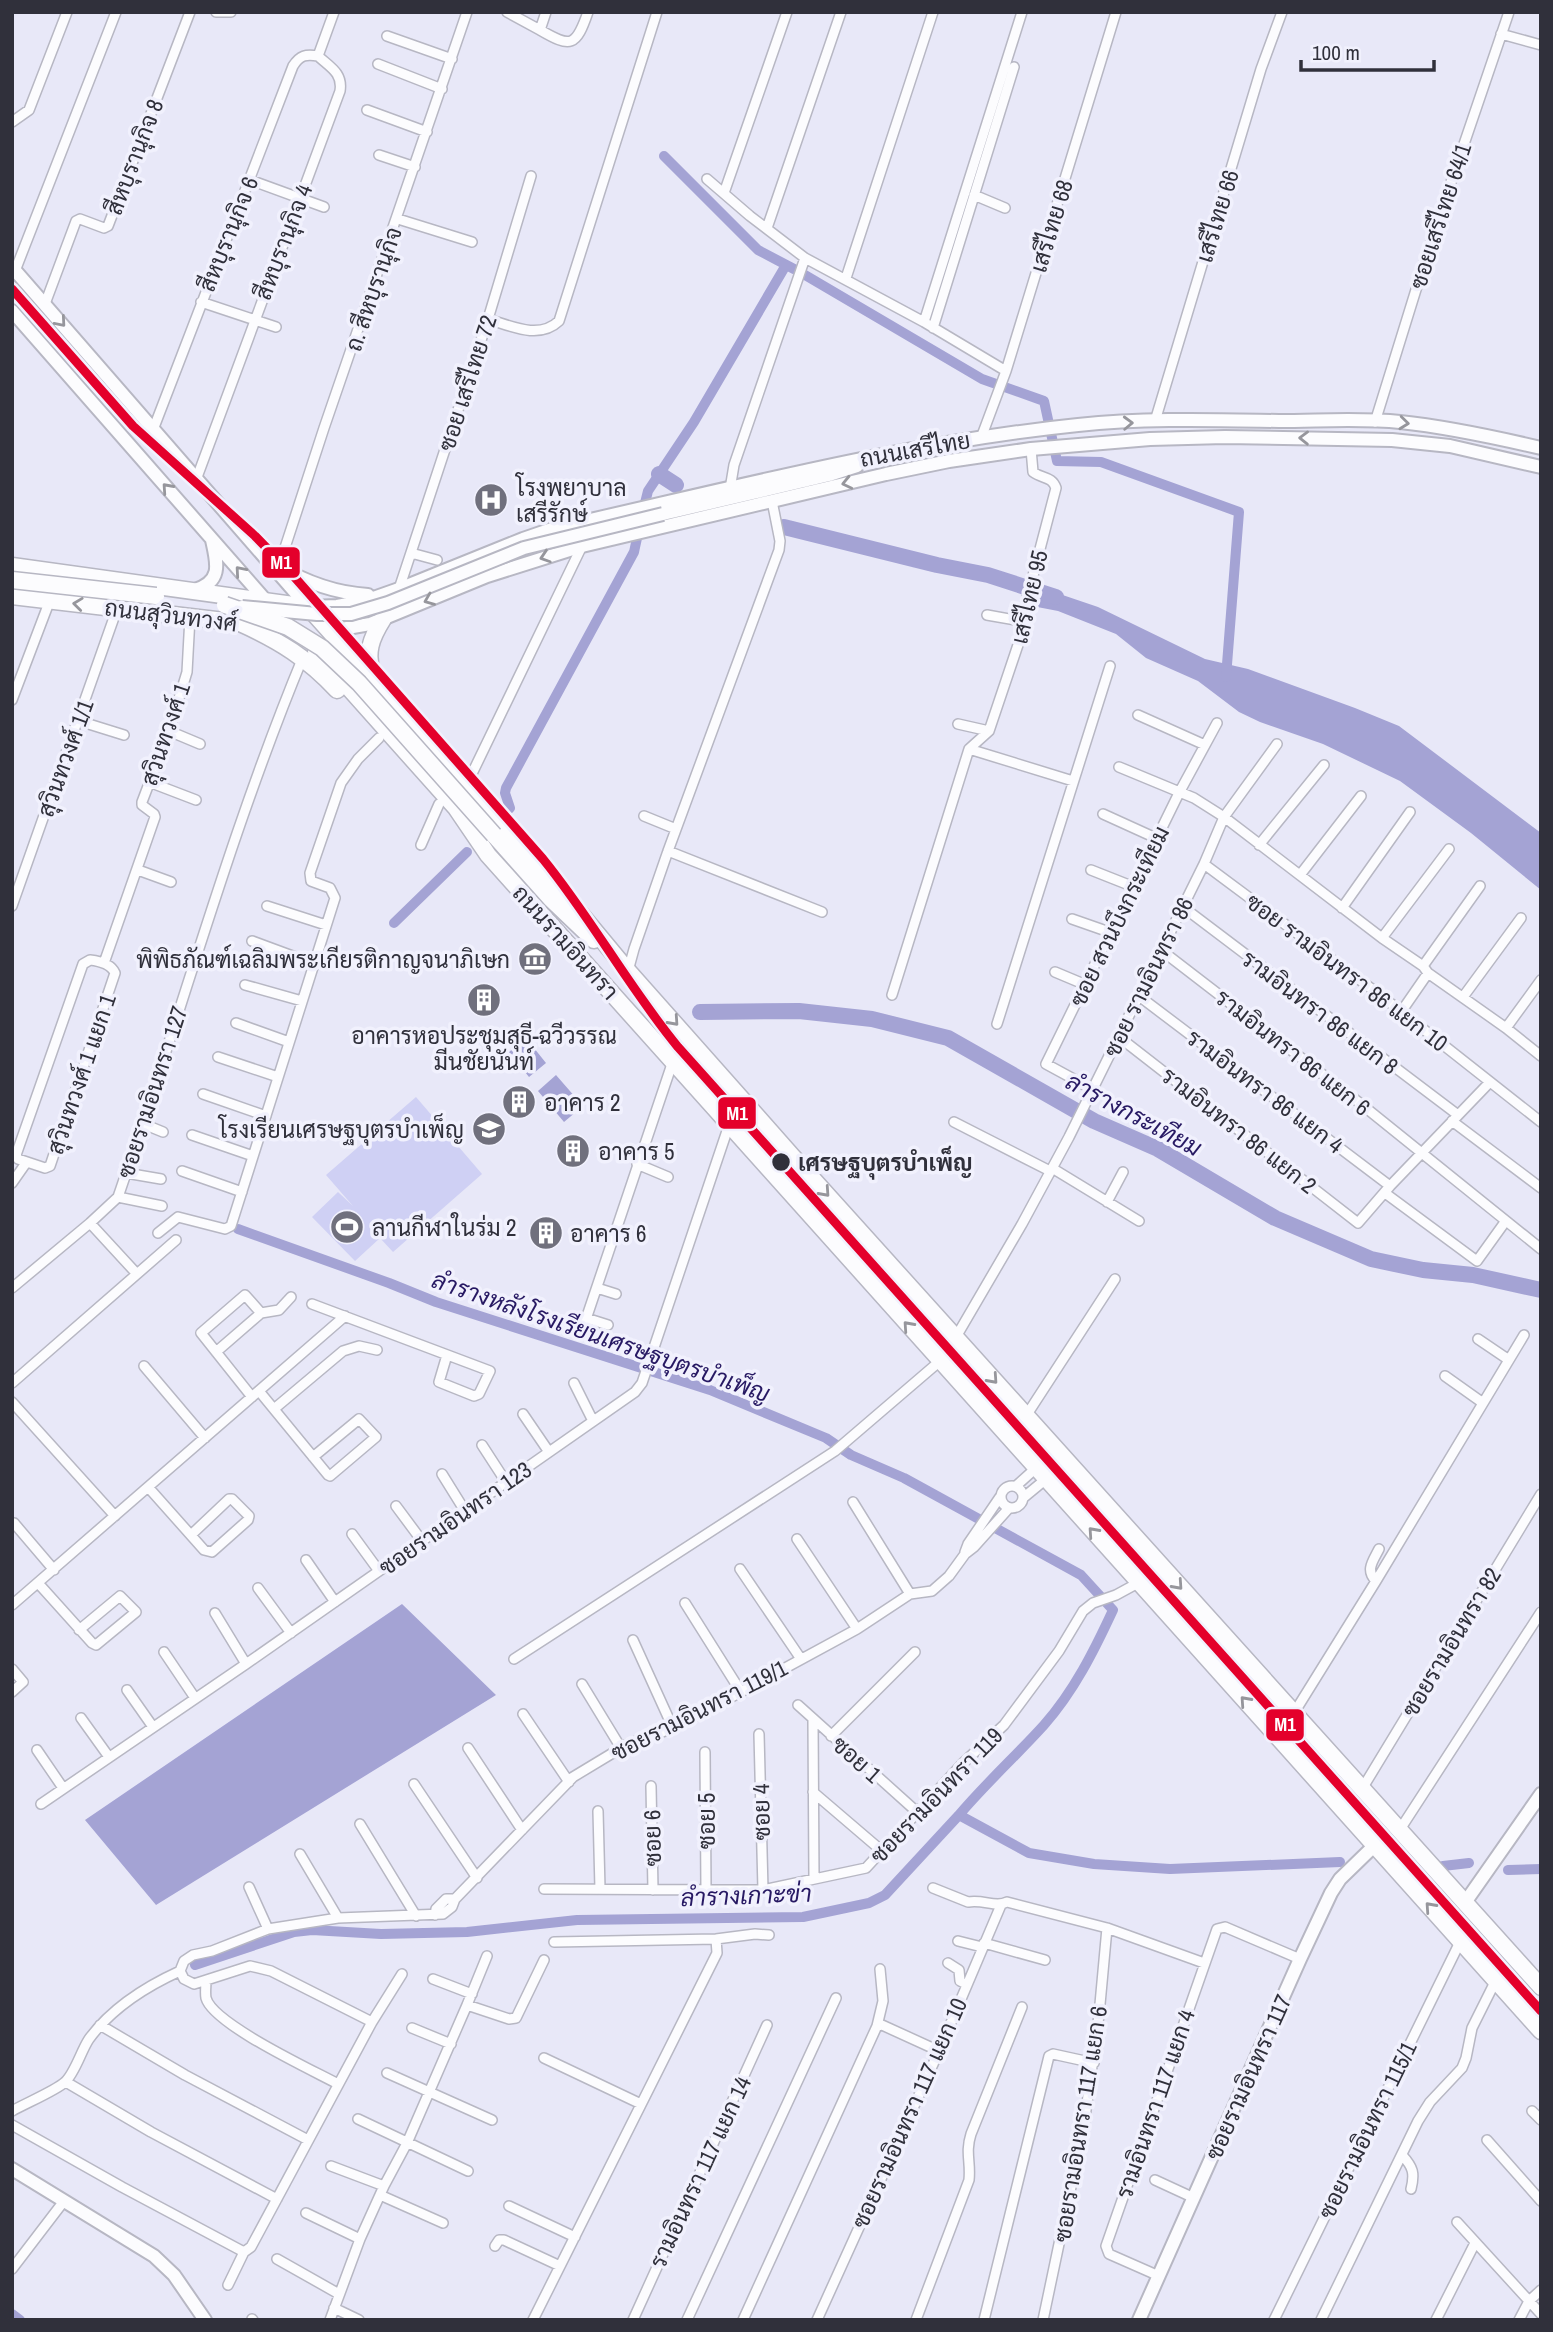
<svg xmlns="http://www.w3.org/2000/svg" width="1553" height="2332" font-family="'Archivo Narrow',Sarabun,sans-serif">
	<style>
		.green { fill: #cfd0f4 }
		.water { fill: #a4a3d4 }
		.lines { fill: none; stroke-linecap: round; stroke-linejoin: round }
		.canal { stroke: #a4a3d4; stroke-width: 10 }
		.river { stroke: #a4a3d4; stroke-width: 16 }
		.street-casing { stroke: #b7b7c3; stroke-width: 12 }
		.secondary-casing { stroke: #b7b7c3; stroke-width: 16 }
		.highway-casing { stroke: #b7b7c3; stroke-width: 19 }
		.street { stroke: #fcfcfe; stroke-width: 9 }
		.secondary { stroke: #fcfcfe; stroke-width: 12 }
		.highway { stroke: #fcfcfe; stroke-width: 16 }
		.secondary-bridge-casing { stroke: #b7b7c3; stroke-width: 16; stroke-linecap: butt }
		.highway-bridge-casing { stroke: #b7b7c3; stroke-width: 19; stroke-linecap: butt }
		.secondary-bridge { stroke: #fcfcfe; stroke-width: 12 }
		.highway-bridge { stroke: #fcfcfe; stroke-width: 16 }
		.metro-1-casing { stroke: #f1f1fd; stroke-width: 14 }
		.metro-1 { stroke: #e4002b; stroke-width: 9 }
		.oneway { stroke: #96969c }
		.stop-dot { fill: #30303b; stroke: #f1f1fd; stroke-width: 2.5 }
		.labels { text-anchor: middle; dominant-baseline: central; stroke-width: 7; stroke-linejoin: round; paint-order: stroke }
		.street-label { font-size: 23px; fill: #30303b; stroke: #f1f1fd }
		.poi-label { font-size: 23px; fill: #30303b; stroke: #f1f1fd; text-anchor: start }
		.stop-label { font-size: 23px; font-weight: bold; fill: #30303b; stroke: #f1f1fd; text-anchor: start }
		.water-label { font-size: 24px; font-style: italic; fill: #271963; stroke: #f1f1fd }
		.line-badge { stroke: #f1f1fd; stroke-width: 2.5 }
		.badge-label { font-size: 19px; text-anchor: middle; font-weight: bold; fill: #fff }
	</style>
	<rect width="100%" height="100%" fill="#e8e8f8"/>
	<path class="green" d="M416,1097L482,1174L393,1252L380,1238L355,1261L312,1217L338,1192L353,1206L326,1175Z"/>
	<path class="water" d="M1039,587L1098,607L1205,659L1248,669L1355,708L1399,726L1541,833V890L1471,833L1400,781L1323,744L1260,722L1239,712L1198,681L1146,658L1116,634L1058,611L1032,606Z
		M526,1038L546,1063L529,1077L509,1052Z
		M556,1075L583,1106L564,1122L538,1091Z
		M402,1604L496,1695L156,1905L85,1820Z"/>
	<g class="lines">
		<path class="canal" d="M664,156L758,250L794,269
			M805,275L982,379L1044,401L1057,461L1101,462L1239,512L1226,677
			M643,511L648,491L694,422L786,265
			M506,812L510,808L505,793L506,788L634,552L639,529
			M394,923L467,852
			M238,1229L389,1283L436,1302L710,1390L826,1438L851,1455L904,1478L1081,1575L1113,1610C1094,1651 1074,1691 1044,1725C1016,1756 986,1783 959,1815
			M1443,1866L1469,1863
			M1508,1870L1541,1869
			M195,1965L294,1932L312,1930L381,1934L467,1932L577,1920L803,1917L869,1903L885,1895L959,1815L1029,1853L1094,1864L1170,1869L1340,1862
			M12,2314L20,2320"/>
		<path class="river" d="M659,474L676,485
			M784,527L937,565L988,575L1056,597
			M700,1012L799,1011L872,1019L948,1038L1094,1121L1158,1149L1275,1218L1371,1259L1423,1270L1473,1275L1541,1290"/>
		<g class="street-casing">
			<path id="street" d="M216,12H231
				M507,12L540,30L546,12
				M540,30C571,48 576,47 588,12
				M1501,34L1541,45
				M387,36L452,59
				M378,64L442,89
				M367,110L427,132
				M12,122L29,110L67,12
				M379,155L415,167
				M707,179L750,216L805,258L924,322L1006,371
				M250,180L324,207
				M724,193L787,12
				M974,195L1005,208
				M398,219L472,242
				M767,228L841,12
				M15,271L116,12
				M846,278L933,12
				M201,302L276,327
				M45,304L76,221L80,219L104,228L108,226L190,12
				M488,319C511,326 539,340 559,321L657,12
				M924,322L1022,12
				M933,328L1014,67
				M1155,421L1261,69L1282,12
				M1375,422L1432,238L1509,12
				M153,430L293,66C300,55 306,54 318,56
				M981,438L1006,371L1116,12
				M196,480L340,91C343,73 330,67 318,56L334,12
				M730,489L734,465L805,258
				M411,553L437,560
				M279,566L324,428L467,12
				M399,589L488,319L531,176
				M987,615L1021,621
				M12,700L50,600
				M1138,715L1205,745
				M79,721L124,735
				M958,724L989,731
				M169,731L200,744
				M969,749L989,731L1021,636L1024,610L1056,488C1052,476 1042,479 1033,472L1031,449
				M1119,767L1194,798L1224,817L1382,938L1423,966L1428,973L1506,1028L1541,1056
				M149,782L196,800
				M467,784L582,546
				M1103,814L1158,839
				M644,816L676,829
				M421,845L439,804
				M1259,845L1324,765
				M668,851L822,912
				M1204,864L1380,995L1541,1122
				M138,870L171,882
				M1091,870L1134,887
				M1300,875L1361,796
				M12,906L117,609
				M267,906L326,925
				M1183,907L1458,1115
				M1342,908L1410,812
				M1072,919L1112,933
				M1382,938L1449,849
				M252,941L314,964
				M1161,950L1361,1104L1541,1249
				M90,960C99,961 111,964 115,973L50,1166L45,1168L18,1159L16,1155L83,964Z
				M104,963L155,817L154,814L142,805V802L169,731L187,672L190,617
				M1423,966L1480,886
				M628,971L634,949L668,851L779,550L780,541L772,501
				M1055,972L1086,985
				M245,985L302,1001
				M892,995L969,749L1073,781
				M1139,996L1390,1186
				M1463,997L1521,918
				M1401,1012L1428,973
				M236,1023L289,1042
				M997,1024L1110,666
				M1506,1028L1541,980
				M1119,1037L1358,1223L1390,1186L1490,1082
				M218,1057L278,1077
				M1092,1089L1046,1064L1179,793L1217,723
				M203,1094L266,1116
				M1452,1121L1541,1188
				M954,1122L1050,1171
				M141,1123L163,1132
				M192,1135L253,1156
				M637,1164L668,1177
				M1052,1168L1139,1221
				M182,1171L242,1192
				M126,1173L161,1179
				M12,1183L26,1163
				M1385,1193L1477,1261L1505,1222
				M118,1197L162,1206
				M1107,1202L1123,1172
				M90,1223L137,1274
				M158,1233L178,1217L225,1229L231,1226L335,898L330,888L311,881L310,873L341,783L358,759L379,738
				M12,1288L90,1223L118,1197C180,1017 230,833 303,657
				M597,1288L616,1294
				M312,1304L490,1371L479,1394L474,1396L439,1382L447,1355
				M586,1318L608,1325
				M584,1325L673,1061
				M956,1337L1022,1224L1069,1137L1204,864L1224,817L1277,744
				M1478,1339L1509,1360
				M216,1352L261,1313L279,1310L291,1297
				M144,1366L205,1438
				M1445,1376L1483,1403
				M12,1383L176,1240
				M574,1383L593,1421
				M259,1391L328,1475L330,1476L376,1437L359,1419L313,1457
				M252,1397L201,1333L245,1295L261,1313
				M12,1402L115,1516
				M274,1409L343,1351L359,1346L377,1350
				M523,1414L549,1452
				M1026,1416L1115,1279
				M482,1445L506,1482
				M442,1474L465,1511
				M1001 1497a11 11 0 1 1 22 0a11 11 0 1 1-22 0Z
				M1016,1486L1036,1468
				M148,1487L204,1550L212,1552L248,1520L249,1516L232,1499H229L191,1535
				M1023,1498L1046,1479
				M853,1502L910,1594
				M396,1506L422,1541
				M14,1523L54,1570
				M352,1534L379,1571
				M797,1539L857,1629
				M965,1552L968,1544L1000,1497
				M306,1560L335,1602
				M740,1569L801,1659
				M1376,1581C1365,1570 1373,1561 1379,1549
				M38,1583L92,1643L96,1645L136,1612L120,1596L79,1630
				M258,1588L291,1633
				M685,1603L741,1692
				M12,1605L345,1316
				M215,1613L246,1664
				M633,1640L673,1728
				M164,1652L195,1698
				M514,1659L835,1451L940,1361
				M12,1669L23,1682L12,1692
				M582,1684L621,1748
				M127,1690L153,1727
				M798,1705L917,1812
				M1294,1713L1376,1581L1524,1335
				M523,1714L569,1782
				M81,1718L109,1757
				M813,1720L814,1879
				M759,1734L763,1890
				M831,1736L915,1652
				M468,1748L522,1830
				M37,1750L63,1788
				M705,1752L706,1890
				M414,1784L477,1878
				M651,1786L653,1890
				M1362,1789L1541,1494
				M813,1792L882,1851
				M41,1804L246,1664L635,1392L642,1383L729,1125
				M598,1811L600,1889
				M360,1824L416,1916
				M1399,1831L1541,1612
				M300,1854L338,1918
				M249,1887L268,1929
				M933,1888L968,1902C983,1899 996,1908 1007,1902L1107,1928L1204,1963
				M544,1889L763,1890L866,1868L962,1764L1004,1725L1059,1651L1083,1611L1093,1603L1116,1595L1138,1583
				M435,1915L436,1909L446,1899H455
				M958,1941L982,1947
				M554,1942L716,1939L755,1934L769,1935
				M984,1943L1045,1960
				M948,1963L959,1970L960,1981L966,1984
				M180,1971L184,1979L194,1984L250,1966L271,1971L372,2022
				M433,1979L472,1994
				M206,1981C206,1986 205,1993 206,1998C213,2024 312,2070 338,2084
				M467,2005L487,1956
				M100,2025L185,2075L308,2140
				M877,2026L882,2025L939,2051
				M412,2028L451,2044
				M544,2058L641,2104
				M387,2073L492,2120
				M66,2082L151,2132L277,2199
				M12,2111C24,2104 57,2090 65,2082C75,2073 81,2051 89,2039C111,2009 147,1986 180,1971L184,1961L193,1955L212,1951L268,1929L338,1918L443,1914L452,1907L455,1899L573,1777L626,1745L673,1728L741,1692L857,1629L910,1594L932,1591L949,1576L965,1554L974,1547L1009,1508
				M1532,2111L1541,2120
				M358,2119L468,2171
				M12,2125L122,2187L244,2252
				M1487,2140L1541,2201
				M1402,2155C1413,2167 1415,2173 1411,2189
				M331,2166L384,2186
				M1155,2180L1194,2198
				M380,2195L443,2223
				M509,2206L575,2237
				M306,2213L360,2239
				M1457,2222L1541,2314
				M495,2246L499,2240H504L560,2266
				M277,2259L339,2294
				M12,2269L64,2201
				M1159,2276L1109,2254L1106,2246L1217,1929L1225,1927L1300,1959
				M228,2285L244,2252L251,2247L372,2022L402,1974
				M334,2308L359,2320
				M252,2319L253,2320
				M330,2320L360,2239L384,2186L407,2143L467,2005L509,2019L516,2018L544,1960
				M533,2320L717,1953L716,1939
				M633,2320L767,2025
				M687,2320L836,1998
				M743,2320L877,2026L883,2001L880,1969
				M817,2320L939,2051L1001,1905
				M916,2320L969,2180C971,2162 965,2153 971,2134L1022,2007
				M984,2320L1049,2056L1053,2054L1094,2063
				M1043,2320L1084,2125L1099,2015L1107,1928
				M1274,2320L1460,1942
				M1321,2320L1418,2121L1430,2102L1462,2068L1466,2058L1472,2028L1496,1980
				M1436,2320L1475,2243
				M1519,2320L1529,2301L1541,2290"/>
		</g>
		<g class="secondary-casing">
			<path id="secondary" d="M12,267L308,607L337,606L365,601L399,589L523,539L555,528C729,489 901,443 1078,425C1145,418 1213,420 1279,421C1319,421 1361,418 1400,422C1448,427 1494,437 1541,448
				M12,311L267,602
				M663,514L829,475L857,466
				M277,565C305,582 334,593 368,595
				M195,590C223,581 217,563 212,540
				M330,631L370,624L487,576L582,546L886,474L949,461L1031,449L1150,439L1225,437L1392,440L1450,446L1541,467
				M1464,1904L1541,1794
				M12,2169L154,2256L174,2275L205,2320
				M1139,2320L1300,1959L1331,1893L1340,1879L1375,1845"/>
		</g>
		<g class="highway-casing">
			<path id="highway" d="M12,566L308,607L550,877L628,971L792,1156L1541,1987
				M12,596L250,624
				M240,623C278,640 309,659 337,690
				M316,651L456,808L488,855L1541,2031
				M373,676C365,653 371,638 383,619
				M494,835L551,899L594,940"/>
		</g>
		<use href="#street" class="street"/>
		<use href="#secondary" class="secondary"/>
		<use href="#highway" class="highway"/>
		<g class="secondary-bridge-casing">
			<path id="secondary-bridge" d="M242,607L317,614H351L388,603L524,548L663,514"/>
		</g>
		<g class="highway-bridge-casing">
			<path id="highway-bridge" d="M12,580L156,596
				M225,605L288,627L322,648L359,683L494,835"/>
		</g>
		<use href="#secondary-bridge" class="secondary-bridge"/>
		<use href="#highway-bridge" class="highway-bridge"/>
		<g class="metro-1-casing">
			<path id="metro-1" d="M12,289L133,426L255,536L290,572L543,859C592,919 629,988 678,1047L1541,2011"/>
		</g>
		<use href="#metro-1" class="metro-1"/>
	</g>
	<defs><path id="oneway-chevron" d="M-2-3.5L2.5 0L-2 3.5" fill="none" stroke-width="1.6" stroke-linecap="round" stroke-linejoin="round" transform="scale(1.75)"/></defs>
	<g class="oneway">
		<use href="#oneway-chevron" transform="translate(61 322) rotate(49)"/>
		<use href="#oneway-chevron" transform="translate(1128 423) rotate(-2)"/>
		<use href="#oneway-chevron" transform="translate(1404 423) rotate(6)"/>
		<use href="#oneway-chevron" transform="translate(1304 438) rotate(-179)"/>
		<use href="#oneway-chevron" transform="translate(847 483) rotate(167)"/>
		<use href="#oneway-chevron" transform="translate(167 488) rotate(-132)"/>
		<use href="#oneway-chevron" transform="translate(545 557) rotate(162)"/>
		<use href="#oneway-chevron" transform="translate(240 571) rotate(-131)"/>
		<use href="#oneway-chevron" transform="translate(429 600) rotate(158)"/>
		<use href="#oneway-chevron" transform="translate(78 604) rotate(-173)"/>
		<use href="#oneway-chevron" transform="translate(674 1021) rotate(48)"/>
		<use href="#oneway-chevron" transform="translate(825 1192) rotate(48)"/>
		<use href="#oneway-chevron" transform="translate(908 1326) rotate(-132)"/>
		<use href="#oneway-chevron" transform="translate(993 1379) rotate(48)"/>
		<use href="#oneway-chevron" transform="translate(1093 1532) rotate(-132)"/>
		<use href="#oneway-chevron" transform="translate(1178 1585) rotate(48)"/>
		<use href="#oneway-chevron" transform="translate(1245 1701) rotate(-132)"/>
		<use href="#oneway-chevron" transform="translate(1430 1907) rotate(-132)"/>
	</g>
	<defs>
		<g id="hospital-disc" transform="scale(1.75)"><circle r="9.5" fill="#70707d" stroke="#f1f1fd"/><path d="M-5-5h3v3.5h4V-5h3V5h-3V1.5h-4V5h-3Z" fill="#fff"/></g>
		<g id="museum-disc" transform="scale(1.75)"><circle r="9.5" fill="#70707d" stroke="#f1f1fd"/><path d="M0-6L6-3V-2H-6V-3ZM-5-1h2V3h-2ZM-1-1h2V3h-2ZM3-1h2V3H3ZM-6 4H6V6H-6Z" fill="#fff"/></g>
		<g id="building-disc" transform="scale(1.75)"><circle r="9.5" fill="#70707d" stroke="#f1f1fd"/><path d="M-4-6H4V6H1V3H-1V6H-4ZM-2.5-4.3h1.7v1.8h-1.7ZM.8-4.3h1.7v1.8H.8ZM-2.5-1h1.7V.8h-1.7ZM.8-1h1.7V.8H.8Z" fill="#fff"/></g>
		<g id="school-disc" transform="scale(1.75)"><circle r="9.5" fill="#70707d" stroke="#f1f1fd"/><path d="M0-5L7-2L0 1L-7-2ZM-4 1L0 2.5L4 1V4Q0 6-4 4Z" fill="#fff"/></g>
		<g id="stadium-disc" transform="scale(1.75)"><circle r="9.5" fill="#70707d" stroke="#f1f1fd"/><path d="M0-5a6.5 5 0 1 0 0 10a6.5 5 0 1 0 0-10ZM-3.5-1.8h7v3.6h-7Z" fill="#fff"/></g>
	</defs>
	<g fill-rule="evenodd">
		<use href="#hospital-disc" x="491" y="500"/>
		<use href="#museum-disc" x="535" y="959"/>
		<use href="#building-disc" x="484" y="1000"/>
		<use href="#building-disc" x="519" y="1102"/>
		<use href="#school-disc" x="489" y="1129"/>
		<use href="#building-disc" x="573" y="1151"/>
		<use href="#stadium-disc" x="347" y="1227"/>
		<use href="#building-disc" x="546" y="1233"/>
	</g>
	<circle class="stop-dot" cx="781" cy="1162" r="10"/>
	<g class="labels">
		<g class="street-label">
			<text transform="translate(134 157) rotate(-69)">สีหบุรานุกิจ 8</text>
			<text transform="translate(1217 216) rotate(-73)">เสรีไทย 66</text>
			<text transform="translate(1440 216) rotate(-72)">ซอยเสรีไทย 64/1</text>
			<text transform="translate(1051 226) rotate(-73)">เสรีไทย 68</text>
			<text transform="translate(228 234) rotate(-68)">สีหบุรานุกิจ 6</text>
			<text transform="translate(283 242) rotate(-69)">สีหบุรานุกิจ 4</text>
			<text transform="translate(373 289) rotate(-71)">ถ. สีหบุรานุกิจ</text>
			<text transform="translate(467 383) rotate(-72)">ซอย เสรีไทย 72</text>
			<text transform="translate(915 449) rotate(-10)">ถนนเสรีไทย</text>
			<text transform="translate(1029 597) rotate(-77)">เสรีไทย 95</text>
			<text transform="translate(171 615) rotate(7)">ถนนสุวินทวงศ์</text>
			<text transform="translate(165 734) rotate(-71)">สุวินทวงศ์ 1</text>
			<text transform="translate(65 758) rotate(-70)">สุวินทวงศ์ 1/1</text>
			<text transform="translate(1119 916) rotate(-64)">ซอย สวนบึงกระเทียม</text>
			<text transform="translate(566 942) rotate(48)">ถนนรามอินทรา</text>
			<text transform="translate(1347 972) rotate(37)">ซอย รามอินทรา 86 แยก 10</text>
			<text transform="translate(1148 977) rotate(-64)">ซอย รามอินทรา 86</text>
			<text transform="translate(1320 1012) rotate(37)">รามอินทรา 86 แยก 8</text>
			<text transform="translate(1293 1052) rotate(38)">รามอินทรา 86 แยก 6</text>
			<text transform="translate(81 1074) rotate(-71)">สุวินทวงศ์ 1 แยก 1</text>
			<text transform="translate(1265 1091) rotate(37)">รามอินทรา 86 แยก 4</text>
			<text transform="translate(152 1092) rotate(-72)">ซอยรามอินทรา 127</text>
			<text transform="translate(1239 1130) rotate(38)">รามอินทรา 86 แยก 2</text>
			<text transform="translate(455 1518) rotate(-35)">ซอยรามอินทรา 123</text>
			<text transform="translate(1451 1642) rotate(-59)">ซอยรามอินทรา 82</text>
			<text transform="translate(699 1710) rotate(-27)">ซอยรามอินทรา 119/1</text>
			<text transform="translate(857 1759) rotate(42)">ซอย 1</text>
			<text transform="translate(936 1795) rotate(-46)">ซอยรามอินทรา 119</text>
			<text transform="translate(761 1812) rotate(-91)">ซอย 4</text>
			<text transform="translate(706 1821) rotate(-90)">ซอย 5</text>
			<text transform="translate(652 1838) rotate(-91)">ซอย 6</text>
			<text transform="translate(1248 2077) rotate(-66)">ซอยรามอินทรา 117</text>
			<text transform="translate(1155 2104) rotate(-71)">รามอินทรา 117 แยก 4</text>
			<text transform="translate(909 2113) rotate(-66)">ซอยรามอินทรา 117 แยก 10</text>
			<text transform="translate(1080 2124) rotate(-81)">ซอยรามอินทรา 117 แยก 6</text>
			<text transform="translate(1367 2130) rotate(-64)">ซอยรามอินทรา 115/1</text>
			<text transform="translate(700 2172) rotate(-65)">รามอินทรา 117 แยก 14</text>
		</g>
		<g class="poi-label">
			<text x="516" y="487">โรงพยาบาล<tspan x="516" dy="26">เสรีรักษ์</tspan></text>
			<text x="510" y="959" text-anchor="end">พิพิธภัณฑ์เฉลิมพระเกียรติกาญจนาภิเษก</text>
			<text x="484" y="1035" text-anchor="middle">อาคารหอประชุมสุธี-ฉวีวรรณ<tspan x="484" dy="26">มีนชัยนันท์</tspan></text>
			<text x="544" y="1102">อาคาร 2</text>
			<text x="464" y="1129" text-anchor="end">โรงเรียนเศรษฐบุตรบำเพ็ญ</text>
			<text x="598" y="1151">อาคาร 5</text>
			<text x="372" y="1227">ลานกีฬาในร่ม 2</text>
			<text x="570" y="1233">อาคาร 6</text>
		</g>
		<g class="stop-label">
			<text x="798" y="1162">เศรษฐบุตรบำเพ็ญ</text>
		</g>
		<g class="water-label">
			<text transform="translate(1134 1114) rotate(28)">ลำรางกระเทียม</text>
			<text transform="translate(601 1336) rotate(19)">ลำรางหลังโรงเรียนเศรษฐบุตรบำเพ็ญ</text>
			<text transform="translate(746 1895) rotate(-2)">ลำรางเกาะข่า</text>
		</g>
	</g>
	<g class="line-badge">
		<rect x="261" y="546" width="40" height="33" rx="7" fill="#e4002b"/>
		<rect x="717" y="1096" width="40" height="34" rx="7" fill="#e4002b"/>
		<rect x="1265" y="1708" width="40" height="34" rx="7" fill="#e4002b"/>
	</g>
	<g class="badge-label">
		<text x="281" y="569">M1</text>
		<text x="737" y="1120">M1</text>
		<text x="1285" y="1731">M1</text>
	</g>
	<rect width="1553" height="2332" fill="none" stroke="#30303b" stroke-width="28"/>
	<path d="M1301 60v10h133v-10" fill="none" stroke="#30303b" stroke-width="3.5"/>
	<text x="1312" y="60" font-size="21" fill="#30303b" stroke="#f1f1fd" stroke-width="5" paint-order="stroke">100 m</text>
</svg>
